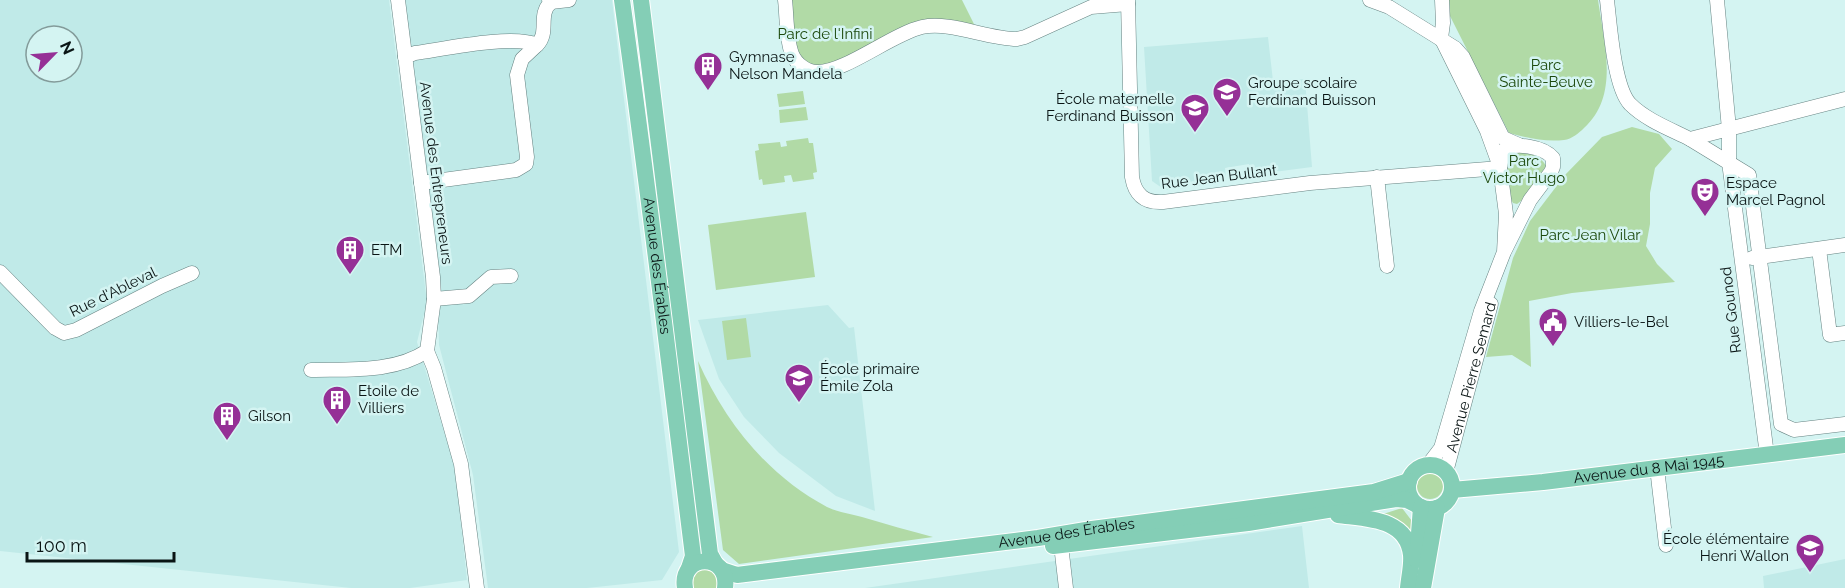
<svg xmlns="http://www.w3.org/2000/svg" width="1845" height="588" font-family="Raleway,sans-serif">
	<style>
		.built { fill: #c0eae8; fill-rule: evenodd }
		.green { fill: #b1daa6 }
		.lines { fill: none; stroke-linecap: round; stroke-linejoin: round }
		.minor-casing { stroke: #668382; stroke-width: 15 }
		.major-casing { stroke: #fff; stroke-width: 18 }
		.minor { stroke: #fff; stroke-width: 14 }
		.major { stroke: #84ceb6; stroke-width: 16 }
		.labels { text-anchor: middle; dominant-baseline: central; stroke-width: 5; stroke-linejoin: round; paint-order: stroke }
		.park-label { font-size: 15px; fill: #1d4a0d; stroke: #d4f4f2 }
		.poi-label { font-size: 15px; fill: #0a1515; stroke: #d4f4f2; text-anchor: start }
		.street-label { font-size: 15px; fill: #0a1515; stroke: #d4f4f2 }
	</style>
	<rect width="100%" height="100%" fill="#d4f4f2"/>
	<path class="built" d="M0,0H389L427,302L417,342L455,468L467,580L410,588H351L0,551ZM36,36H72V72H36Z
		M403,0H612L679,552L662,580L587,588H488L473,475L439,345L437,271Z
		M1268,37L1273,81L1305,79L1312,167L1251,175L1249,164L1225,168L1226,178L1217,180V183L1198,186L1197,181L1185,183L1186,188L1165,190L1152,181L1144,47Z
		M828,305L849,328L854,327L875,511L836,496L779,453L744,417L719,379L698,320Z
		M1302,526L1309,588H865Z
		M1845,559V588H1764L1763,576Z"/>
	<path class="green" d="M788,0H962L975,26L929,21L836,65L810,68L794,51Z
		M1449,0H1598C1604,42 1620,96 1584,128C1579,133 1572,139 1564,140C1545,142 1528,138 1509,133L1450,16Z
		M803,91L805,104L779,107L777,94Z
		M806,107L808,120L780,123L779,110Z
		M1632,127L1659,134L1672,149L1655,168L1650,193V224L1646,246L1657,264L1675,282L1572,293L1529,301L1531,367L1512,355L1486,357L1513,258L1530,221L1565,175L1602,137Z
		M808,138L809,143H813L817,172L813,173L814,179L793,182L791,175L784,176L785,182L763,185L762,179L759,180L755,151L759,150L758,144L780,142L781,147L787,146L786,141Z
		M1511,152C1525,153 1539,152 1546,166L1525,198L1517,204L1513,203C1507,194 1505,160 1511,152Z
		M806,212L815,277L716,290L708,225Z
		M746,318L751,357L727,360L722,321Z
		M698,361C725,422 767,475 827,507C837,512 851,514 862,517C886,524 910,531 933,537L739,564L723,550Z
		M1417 486a13 13 0 1 1 26 0a13 13 0 1 1-26 0Z
		M1402,508L1415,525V543L1380,515Z
		M700,568L717,573L718,588H692L691,578Z"/>
	<g class="lines">
		<g class="minor-casing">
			<g id="minor">
				<path d="M785,0C787,17 786,39 792,54C796,64 807,72 817,72C844,73 892,34 922,27C951,21 987,39 1017,39L1025,37L1091,7L1128,4"/>
				<path d="M1128,0L1132,177C1135,195 1145,203 1163,202L1310,183L1500,168"/>
				<path d="M1370,0L1389,7L1455,48L1463,57L1503,138L1519,145"/>
				<path d="M1607,0C1610,25 1614,87 1630,104C1646,120 1670,129 1690,139L1845,99"/>
				<path d="M1717,0L1729,129V162L1767,455"/>
				<path d="M551,2L569,0"/>
				<path d="M1441,38L1443,23L1442,0"/>
				<path d="M1442,40L1487,131L1499,164"/>
				<path d="M405,57L415,53C444,49 513,34 537,45C550,32 537,15 551,2L549,0"/>
				<path d="M1690,139L1749,175L1781,424L1794,430L1845,424"/>
				<path d="M1377,177L1387,266"/>
				<path d="M421,183L516,170L526,164L527,157L517,75L522,59L537,45"/>
				<path d="M1819,249L1830,335L1845,333"/>
				<path d="M1752,258L1845,245"/>
				<path d="M0,272L55,328L64,333L76,330L162,286L192,273"/>
				<path d="M434,299L469,296L491,277L511,276"/>
				<path d="M427,351L434,368L461,464L477,588"/>
				<path d="M311,370C349,369 394,373 427,351L434,299L433,277L398,0"/>
				<path d="M1428,465L1441,448L1481,311L1504,252L1506,214L1500,168L1503,151C1514,141 1544,147 1553,158V167L1551,172L1530,200L1504,252"/>
				<path d="M1657,468L1666,545"/>
				<path id="s1" d="M1446,472L1491,304"/>
				<path d="M1061,545L1066,588"/>
			</g>
		</g>
		<g class="major-casing">
			<g id="major">
				<path id="s2" d="M622,0C648,185 670,371 693,556L689,568"/>
				<path d="M641,0L710,554L715,563"/>
				<circle cx="1430" cy="487" r="22"/>
				<path id="s3" d="M1452,490L1543,482L1845,445"/>
				<path d="M1338,515C1367,519 1407,518 1411,555C1412,565 1409,577 1408,588"/>
				<path d="M1053,546L1248,523L1396,499L1407,500L1417,505"/>
				<path d="M1417,560L1421,507"/>
				<path id="s4" d="M722,570L737,575L1038,538L1092,529L1374,492L1409,481"/>
				<path d="M685,588C679,553 730,552 725,588"/>
				<path d="M1423,588L1437,508"/>
			</g>
		</g>
		<use href="#minor" class="minor"/>
		<use href="#major" class="major"/>
	</g>
	<defs>
		<g id="building-pin" transform="scale(1.5)"><path d="M0 17L-7.5 6A9.5 9.5 0 1 1 7.5 6Z" fill="#953096" stroke="#d4f4f2"/><path d="M-4-6H4V6H1V3H-1V6H-4ZM-2.5-4.3h1.7v1.8h-1.7ZM.8-4.3h1.7v1.8H.8ZM-2.5-1h1.7V.8h-1.7ZM.8-1h1.7V.8H.8Z" fill="#fff"/></g>
		<g id="school-pin" transform="scale(1.5)"><path d="M0 17L-7.5 6A9.5 9.5 0 1 1 7.5 6Z" fill="#953096" stroke="#d4f4f2"/><path d="M0-5L7-2L0 1L-7-2ZM-4 1L0 2.5L4 1V4Q0 6-4 4Z" fill="#fff"/></g>
		<g id="theatre-pin" transform="scale(1.5)"><path d="M0 17L-7.5 6A9.5 9.5 0 1 1 7.5 6Z" fill="#953096" stroke="#d4f4f2"/><path d="M-5-5.5Q0-4 5-5.5V0Q5 5 0 6Q-5 5-5 0ZM-3.3-2.5H-1v1.5H-3.3ZM1-2.5H3.3v1.5H1ZM-2.8 1Q0 5.5 2.8 1Z" fill="#fff"/></g>
		<g id="civic-pin" transform="scale(1.5)"><path d="M0 17L-7.5 6A9.5 9.5 0 1 1 7.5 6Z" fill="#953096" stroke="#d4f4f2"/><path d="M-.6-6.5H3V-4.5H.6V-3L4-1V1h2V6H-6V1h2V-1L-.6-3ZM-1.2 2.5V6h2.4V2.5Z" fill="#fff"/></g>
	</defs>
	<g fill-rule="evenodd">
		<use href="#building-pin" x="708" y="66"/>
		<use href="#school-pin" x="1227" y="92"/>
		<use href="#school-pin" x="1195" y="108"/>
		<use href="#theatre-pin" x="1705" y="192"/>
		<use href="#building-pin" x="350" y="250"/>
		<use href="#civic-pin" x="1553" y="322"/>
		<use href="#school-pin" x="799" y="378"/>
		<use href="#building-pin" x="337" y="400"/>
		<use href="#building-pin" x="227" y="416"/>
		<use href="#school-pin" x="1810" y="548"/>
	</g>
	<g class="labels">
		<g class="park-label">
			<text x="825" y="34">Parc de l'Infini</text>
			<text x="1546" y="65">Parc<tspan x="1546" dy="17">Sainte-Beuve</tspan></text>
			<text x="1524" y="161">Parc<tspan x="1524" dy="17">Victor Hugo</tspan></text>
			<text x="1590" y="235">Parc Jean Vilar</text>
		</g>
		<g class="poi-label">
			<text x="729" y="57">Gymnase<tspan x="729" dy="17">Nelson Mandela</tspan></text>
			<text x="1248" y="83">Groupe scolaire<tspan x="1248" dy="17">Ferdinand Buisson</tspan></text>
			<text x="1174" y="99" text-anchor="end">École maternelle<tspan x="1174" dy="17">Ferdinand Buisson</tspan></text>
			<text x="1726" y="183">Espace<tspan x="1726" dy="17">Marcel Pagnol</tspan></text>
			<text x="371" y="250">ETM</text>
			<text x="1574" y="322">Villiers-le-Bel</text>
			<text x="820" y="369">École primaire<tspan x="820" dy="17">Émile Zola</tspan></text>
			<text x="358" y="391">Etoile de<tspan x="358" dy="17">Villiers</tspan></text>
			<text x="248" y="416">Gilson</text>
			<text x="1789" y="539" text-anchor="end">École élémentaire<tspan x="1789" dy="17">Henri Wallon</tspan></text>
		</g>
		<g class="street-label">
			<text transform="translate(436 173) rotate(83)">Avenue des Entrepreneurs</text>
			<text transform="translate(1219 177) rotate(-7)">Rue Jean Bullant</text>
			<text stroke="none"><textPath href="#s2" startOffset="268">Avenue des Érables</textPath></text>
			<text transform="translate(113 292) rotate(-26)">Rue d'Ableval</text>
			<text transform="translate(1731 310) rotate(-97)">Rue Gounod</text>
			<text stroke="none"><textPath href="#s1" startOffset="98">Avenue Pierre Semard</textPath></text>
			<text stroke="none"><textPath href="#s3" startOffset="198">Avenue du 8 Mai 1945</textPath></text>
			<text stroke="none"><textPath href="#s4" startOffset="348">Avenue des Érables</textPath></text>
		</g>
	</g>
	<g transform="translate(54 54) rotate(65)"><circle r="28" fill="#d4f4f2" stroke="#839b9a" stroke-width="1.5"/>
	<path d="M0-4.5L10 22L0 15L-10 22Z" fill="#953096"/>
	<text y="-9" font-size="16" font-weight="bold" text-anchor="middle" fill="#0a1515">N</text>
	</g>
	<path d="M27 552v9h147v-9" fill="none" stroke="#0a1515" stroke-width="3"/>
	<text x="36" y="552" font-size="18" fill="#0a1515" stroke="#d4f4f2" stroke-width="4.5" paint-order="stroke">100 m</text>
</svg>
